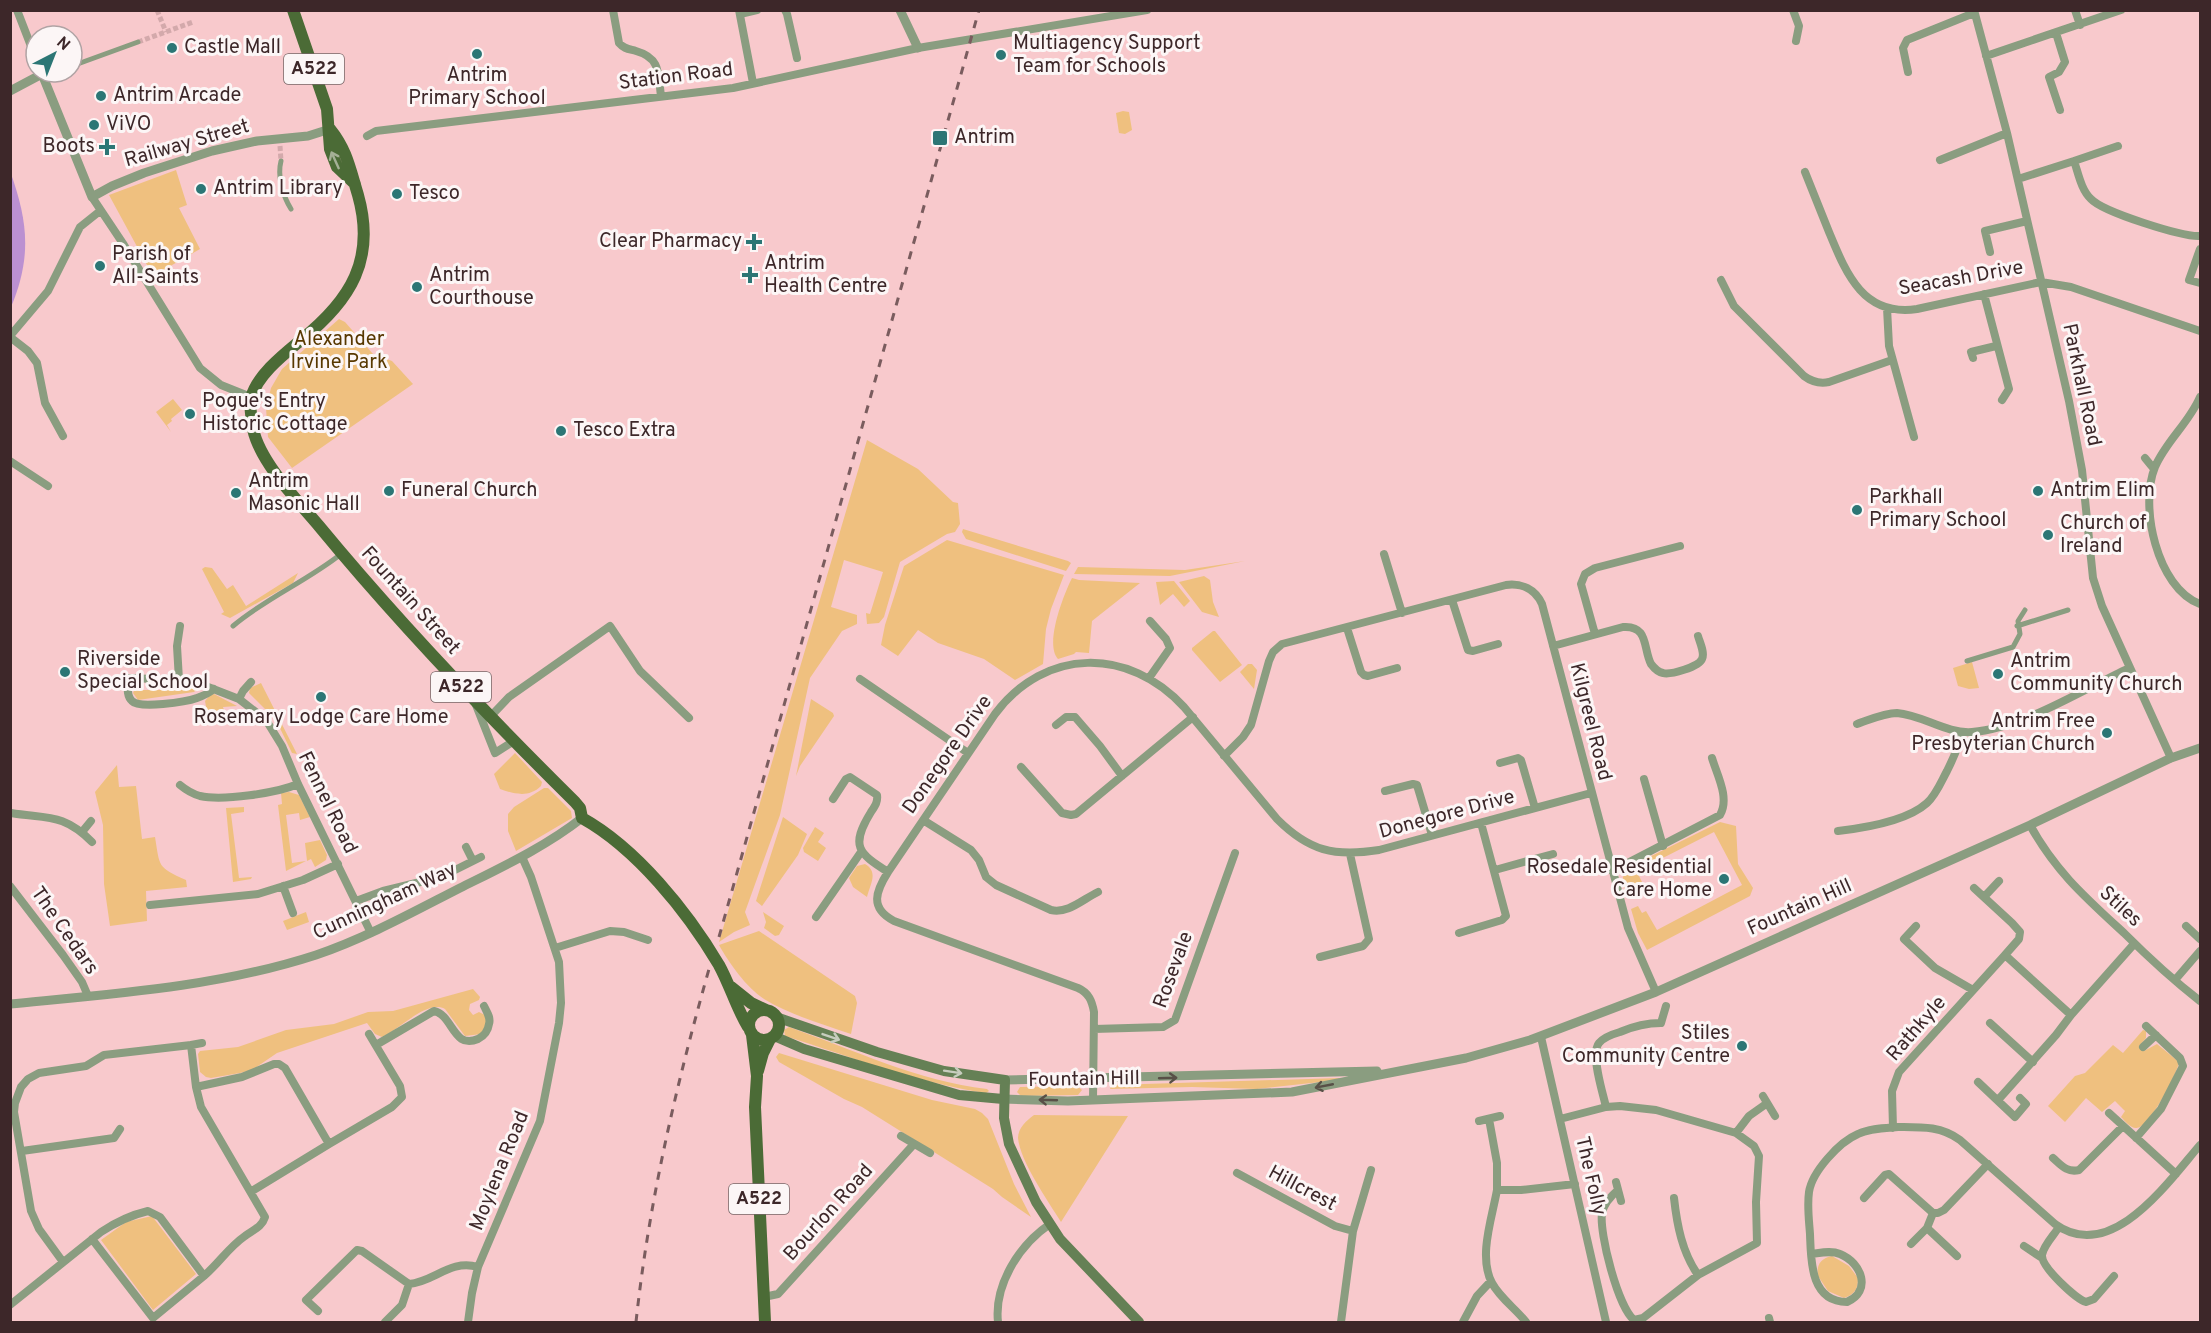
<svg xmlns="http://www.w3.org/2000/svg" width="2211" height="1333" font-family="Overpass,sans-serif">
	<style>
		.green { fill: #efc07f }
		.water { fill: #bb90d1 }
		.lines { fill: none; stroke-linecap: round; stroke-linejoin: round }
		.pedestrian-tunnel { stroke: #d3a9ab; stroke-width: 5; stroke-dasharray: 5 2.5; stroke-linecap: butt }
		.pedestrian { stroke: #8a9d80; stroke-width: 5 }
		.minor { stroke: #8a9d80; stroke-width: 8 }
		.tertiary { stroke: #8a9d80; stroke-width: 9 }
		.secondary { stroke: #658055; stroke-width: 10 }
		.primary { stroke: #4b6b36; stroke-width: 12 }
		.rail { stroke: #7a5c5e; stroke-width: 3; stroke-dasharray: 8 8; stroke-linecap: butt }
		.oneway { stroke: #a4b096 }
		.oneway2 { stroke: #c7cdbe }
		.oneway3 { stroke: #585047 }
		.poi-dot { fill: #2c7675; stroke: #fcf6f6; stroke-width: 2 }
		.labels { text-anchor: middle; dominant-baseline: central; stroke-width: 6; stroke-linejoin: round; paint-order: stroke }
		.shield { fill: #fcf6f6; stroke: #766566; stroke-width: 1.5 }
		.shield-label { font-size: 18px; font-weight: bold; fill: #3d2729 }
		.poi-label { font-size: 20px; fill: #3d2729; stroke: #fcf6f6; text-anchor: start }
		.street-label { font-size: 20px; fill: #3d2729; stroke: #fcf6f6 }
		.park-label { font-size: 20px; fill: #583800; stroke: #fcf6f6 }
	</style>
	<rect width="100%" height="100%" fill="#f8c9cc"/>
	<path class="green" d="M1123,111L1129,112L1132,130L1125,134L1119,133L1116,113Z
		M176,170L187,205L179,208L200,249L153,276L109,195Z
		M339,319L345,322L373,354L392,361L413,384L292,468L268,437L266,408L271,388L282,369Z
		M173,399L182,410L171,419L172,421L167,425L171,432L156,412Z
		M867,440L918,469L953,502L958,503L960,524L955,532L947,534L900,562L884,617L879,623L867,624L866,613L870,614L883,572L844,560L831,607L857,615V624L842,631L810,678L780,815L745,912L750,925L734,932L719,942Z
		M963,529L1068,561L1071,563L1066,571L966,539L962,532Z
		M947,540L1064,575L1051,609L1046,629L1043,664L1015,680L984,659L938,643L918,630L898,656L881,645L885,625L904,566Z
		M1245,561L1170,576L1074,574L1078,567L1185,570Z
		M205,567L212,568L227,589L233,585L246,606L298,573L293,583L230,618L221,614L224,612L202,569Z
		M1204,576L1210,580L1213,602L1219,617L1202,612L1179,582Z
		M1072,578L1079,580L1140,583L1092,621L1089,653L1076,652L1074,654L1058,659C1044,644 1064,594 1072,578Z
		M1174,581L1190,601L1184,607L1173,594L1160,605L1156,582Z
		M1213,631H1215L1242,665L1220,682L1192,650V648Z
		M1972,662L1979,688L1969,689L1958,686L1953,668Z
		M1248,664H1252L1257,670L1254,689L1240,672Z
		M261,683L297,754L292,753L276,720L249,693L250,688Z
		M140,685L141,690H185V686H194L197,689L194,692L138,700L133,693L136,686Z
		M214,694L237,706L223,707L224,710L207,712L205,701L210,695Z
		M811,699L833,713L834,716L800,766L796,776Z
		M515,753L542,782L541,786C529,798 514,794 500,789L494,774Z
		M117,765L119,787L136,786L142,839L155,837C160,867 157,867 186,880L187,887L146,891L147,921L110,926L104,884L103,825L95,792Z
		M544,788H548L571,811L572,818L516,851L508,831V814L514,807Z
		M289,792L299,795L310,817L300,820L299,813L286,815L292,863L306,861L286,871L278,805L282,804L281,793Z
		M244,807V812L231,814L239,878L252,877L251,879L233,882L226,808Z
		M783,817L807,834L798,855L762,906L756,901Z
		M1720,822L1736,826L1738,864L1753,888L1750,896L1647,950L1638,933L1631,909L1638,906L1642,913L1646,911L1657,930L1742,885L1714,832L1651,864L1649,866L1650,868L1638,874L1646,890L1633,897C1621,889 1619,877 1629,867Z
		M815,827L824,833L818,842L826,848L818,861L804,852L803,848Z
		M320,840L327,855L326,860L315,867L311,859L307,861L305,843Z
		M865,864C879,872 870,884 867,897L853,887L849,878L857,866Z
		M306,912L309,922L287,930L283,921Z
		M763,912L784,926L779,935L775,936L764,928L766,922Z
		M759,931L855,996L857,1003L851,1034C822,1024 790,1015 764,999C746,987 729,963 719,945Z
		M473,989L480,997L479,1000L470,1004L469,1010L473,1015L479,1012L485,1015L487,1025L481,1034L465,1036L445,1009C427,999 399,1030 382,1037L375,1034L367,1023L277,1053L252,1070L240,1073L211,1078L206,1077L200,1072L198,1054L200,1051L238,1047L286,1030L334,1024L368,1012L393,1011Z
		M789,1027C854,1050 918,1081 987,1089L989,1091L986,1093C917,1083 852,1057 785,1036L784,1030Z
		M2143,1030L2146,1031V1038L2139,1046L2144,1051L2157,1044L2179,1062C2177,1074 2149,1129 2136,1128C2130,1128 2125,1121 2121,1117L2125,1111L2115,1101L2102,1112L2086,1098L2065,1122L2048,1106L2075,1076L2085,1073L2113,1045L2123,1053Z
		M779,1053L932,1100L975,1109L982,1113L988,1119L1014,1184L1031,1217L1002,1197L993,1189L862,1107L844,1099L779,1062L776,1057Z
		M1339,1078V1080L1257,1089L1192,1087L1110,1089L1112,1085Z
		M1077,1086L1082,1090L1078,1095L1021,1096L1017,1092L1020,1087Z
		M1034,1115L1128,1116L1061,1222C1048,1201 1020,1161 1018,1138C1018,1128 1026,1121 1034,1115Z
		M152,1216L196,1274L153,1310L101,1240L126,1222Z
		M1832,1256L1849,1266L1858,1278C1858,1289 1855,1294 1844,1298L1828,1291L1818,1276C1816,1265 1821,1258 1832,1256Z"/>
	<path class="water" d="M10,171C28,221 32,257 11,307Z"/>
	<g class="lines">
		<path class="pedestrian-tunnel" d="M157,10L166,32
			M138,42L193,22
			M280,146L281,161"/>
		<path class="pedestrian" d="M72,66L138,42
			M281,161C277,177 283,196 291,209
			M233,626C266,598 307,581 341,554
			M2017,626L2068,610
			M1967,661L2013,647L2020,634L2018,621L2025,610"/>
		<path class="minor" d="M17,10L36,59
			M613,10L619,43C624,49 629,49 636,51C661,58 658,74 661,96
			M739,10L753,83
			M785,10L787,14L797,58
			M1793,10L1799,26L1796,41
			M1974,10L2007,133L2069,401L2082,470L2093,578L2102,606L2171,758
			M2075,10L2080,25
			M740,14L757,10
			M2056,33L2065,62L2059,72L2049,77L2060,110
			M1986,56L2121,10
			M1908,72L1903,48L1907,40L1974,13
			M367,136L376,131L733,88L918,48L1147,10
			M1940,160L2007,133
			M2074,161L2118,146
			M1805,172C1813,192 1821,212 1829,232C1846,273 1863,317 1917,309L2041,282L2071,287L2200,331
			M2018,179L2074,161C2078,172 2081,190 2091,199C2103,212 2182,237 2200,236
			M92,197L124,245L200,368L221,385L251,397
			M2200,249L2189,280L2200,283
			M1990,252L1985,231L2027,221
			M1721,280L1734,306L1804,376C1812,382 1819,384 1829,382L1892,360
			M1984,294L2009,389L2002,400
			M1887,308L1889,346L1914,437
			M10,336L48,291L80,227L100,211
			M10,337L28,351L37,363L45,403L63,436
			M1973,358L1971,352L1996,346
			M2200,397C2189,423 2166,441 2155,467C2139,506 2157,588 2200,604
			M2145,458L2154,469
			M10,461L48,486
			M1384,554L1402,613
			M1452,600L1468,650L1473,651L1498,644
			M1347,628L1361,672L1364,675L1368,676L1397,668
			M1595,634L1581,584L1585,574L1595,568L1680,546
			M1553,646L1623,627C1649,625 1643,649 1651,664C1654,668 1658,672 1663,673C1670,675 1699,667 1702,659C1705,653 1700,643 1698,636
			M1149,678L1170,648L1166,639L1150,621
			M860,679L968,753
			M179,680L177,646L180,626
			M214,689C209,693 203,696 197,698C186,702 139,709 132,701C126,696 128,686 128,678L179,680L203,685L239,699L266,720L282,746L298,784L371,933
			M239,699L243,691L251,682
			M476,705L495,753L514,741
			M490,717L509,697L610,626L640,671L689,718
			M1857,724C1869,720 1884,713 1897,713C1923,715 1946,734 1972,732C2021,729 2084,689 2129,668
			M1056,725L1066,717H1075L1100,746L1122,776
			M1224,756L1243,737L1251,725L1269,661L1273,652L1282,644L1506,585C1522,583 1535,589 1542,604L1628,928L1656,992
			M1500,763L1518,758L1521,760L1535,808
			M1021,767L1062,813L1071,815L1076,814L1193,717
			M1644,779L1663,846
			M180,785C186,790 193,794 200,796C223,801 277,793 298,784
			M1385,791L1413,784L1417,785L1432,835
			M833,799L846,779L850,777L877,795C878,802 875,806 871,812C850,846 858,853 888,872
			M11,813C47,819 63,813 92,842
			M923,820L971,850L979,860L986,877L996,885L1051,910C1068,914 1083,899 1098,892
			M2030,825C2055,871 2086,898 2124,933C2148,957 2173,980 2200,1001
			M1838,831C1864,828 1907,821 1927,803C1936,795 1941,782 1947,771C1953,759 1959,746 1962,732
			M82,832L91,821
			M466,847L473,861
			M1495,870L1553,854
			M1612,871L1720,815C1730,798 1717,775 1712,758
			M10,886L63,955L82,982L88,996
			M283,886L293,913
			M1974,888L2012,923L2020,932L2019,939L2005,955
			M1984,897L1999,881
			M356,901L383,891L441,877L481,857
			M150,905L258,894L303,880L338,864
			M816,917L861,852
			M1916,926L1904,939L1935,968L1973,990
			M2186,926L2200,939
			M1459,933L1502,920L1506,916L1481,823
			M555,948L610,931L624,932L648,940
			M1320,957L1363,946L1369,939L1350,854
			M2175,980L2200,951
			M1990,1023L2033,1062
			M1094,1029L1163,1027L1175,1020L1235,853
			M1541,1037L1606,1322
			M191,1045L202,1043
			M376,1045L434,1011C453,1015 453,1050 478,1039C484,1036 488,1031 489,1024C491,1018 487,1012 484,1006
			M2143,1047L2156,1035
			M1978,1082L2015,1117L2026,1104L2020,1098
			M196,1087L242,1077L274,1064H279L285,1068L329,1144L252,1191
			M1763,1096L1775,1116
			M1093,1100L1094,1012C1092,1001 1089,993 1078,988L894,921C869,908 876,891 888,872L995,714C1045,647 1129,647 1184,707L1277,819C1309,851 1334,857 1379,850L1591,793
			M1998,1100L2056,1035L2071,1015
			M1606,1107C1603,1093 1590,1054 1599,1043C1604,1037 1613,1034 1620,1032C1634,1026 1646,1023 1661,1023L1666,1006
			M14,1112L15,1103L21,1087L28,1079L39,1073L86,1066L104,1055L191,1045L196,1087L201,1107L265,1217C262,1227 253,1230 245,1236C229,1247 219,1263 204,1276
			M10,1113L14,1112L31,1211L39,1229L63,1262
			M2109,1113L2176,1174
			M1489,1119L1497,1163V1190
			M1560,1119L1606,1107L1620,1106L1656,1110L1736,1133L1754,1146L1759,1156L1756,1202L1757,1243L1698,1275L1643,1318L1634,1320C1618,1307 1599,1233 1602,1213C1604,1203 1611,1196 1618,1190
			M1479,1121L1500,1116
			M1893,1128L1892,1091L1899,1072L2005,955L2071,1015L2134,944
			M1736,1133L1749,1116L1766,1104
			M901,1136L930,1153
			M2136,1138L2161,1109L2183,1066L2180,1058L2146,1026
			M329,1144L392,1107L402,1097L400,1086L369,1034
			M22,1151L114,1138L120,1129
			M2053,1158C2061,1165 2067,1173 2079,1170L2123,1126
			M1237,1173L1335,1226L1353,1231
			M1616,1182L1621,1201
			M1674,1198C1677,1225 1682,1252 1698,1275
			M1864,1198L1885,1175L1889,1174L1933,1213
			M1933,1213H1938L1944,1210L1988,1164
			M2059,1227C2054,1235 2043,1246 2042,1255C2041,1267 2076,1299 2086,1302L2094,1299L2114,1276
			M1927,1228L1957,1256
			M1911,1244L1927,1228L1933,1213
			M2024,1246L2042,1258
			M1811,1254C1820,1253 1831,1250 1840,1254C1862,1263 1872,1291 1847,1302C1810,1302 1811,1260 1810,1234C1809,1220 1807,1206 1809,1192C1812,1172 1839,1142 1858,1134C1870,1128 1885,1128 1898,1127C1921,1127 1941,1126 1960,1140L2055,1224C2111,1265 2168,1182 2200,1145
			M764,1297L778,1294L914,1144
			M10,1305L101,1232C116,1222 131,1215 148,1211L160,1217L204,1276L153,1318L92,1239
			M318,1311L306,1300L357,1250L362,1251L409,1284C434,1282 450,1259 478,1267
			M1769,1318L1770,1322
			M385,1322L402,1305L409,1284
			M468,1322L472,1293L478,1267L540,1121L559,1023L561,1003L559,962L531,877L522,857
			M998,1322C994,1285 1019,1245 1050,1224
			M1341,1322L1353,1231L1371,1170
			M1463,1322L1477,1296L1491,1281
			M1526,1322C1516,1309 1500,1298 1492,1283C1478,1257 1492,1218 1497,1190H1521L1575,1184"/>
		<path class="tertiary" d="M900,10L918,48
			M10,91L42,74L92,197L112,186L144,173L212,151L257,141L308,136L330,129
			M10,1004C113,994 218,987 316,955C366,938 413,912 460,888C502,867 545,847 582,818
			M1005,1080L1377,1071
			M1003,1099L1068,1101L1292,1092L1466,1058L1530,1040L1656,992L2030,825L2171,758L2200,748"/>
		<path class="secondary" d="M776,1017L877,1052L944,1071L1005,1080L1004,1118L1009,1144L1036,1202L1060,1239L1139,1322
			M774,1036L804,1049L959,1095L1003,1099"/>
		<path class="primary" d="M293,10L327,109L330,149L337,167L355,184
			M330,129C347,150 350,169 358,195C376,259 351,300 301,340C284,354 257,375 251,398C249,406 252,420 253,429C260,462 297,500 319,526C399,623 486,714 575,802L580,808L582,818C636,848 687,911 719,965C730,985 736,1007 748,1027
			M731,987L751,1003L766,1010
			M749 1025a15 15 0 1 1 30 0a15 15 0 1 1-30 0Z
			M752,1035L757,1076L755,1107L765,1322
			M758,1071L763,1053L770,1039"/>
		<path class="rail" d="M719,937L979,10
			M636,1322C649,1201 676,1086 709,969"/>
	</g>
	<defs><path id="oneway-shaft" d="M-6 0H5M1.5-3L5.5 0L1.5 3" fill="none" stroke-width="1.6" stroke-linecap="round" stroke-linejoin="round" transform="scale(1.5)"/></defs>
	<use class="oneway" href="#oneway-shaft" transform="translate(335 160) rotate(-114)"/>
	<g class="oneway2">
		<use href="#oneway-shaft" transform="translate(831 1037) rotate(19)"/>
		<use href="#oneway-shaft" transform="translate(953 1072) rotate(9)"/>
	</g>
	<g class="oneway3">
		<use href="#oneway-shaft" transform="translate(1168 1078) rotate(-2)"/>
		<use href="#oneway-shaft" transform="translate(1324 1086) rotate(169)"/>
		<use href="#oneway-shaft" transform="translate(1048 1100) rotate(-178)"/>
	</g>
	<g class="poi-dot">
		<circle cx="172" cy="48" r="6"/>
		<circle cx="477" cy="54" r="6"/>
		<circle cx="1001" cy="55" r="6"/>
		<circle cx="101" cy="96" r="6"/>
		<circle cx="94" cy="125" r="6"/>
		<rect x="932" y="130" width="16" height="16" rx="3"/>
		<path d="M104 138h6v6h6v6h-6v6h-6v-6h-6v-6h6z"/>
		<circle cx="201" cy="189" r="6"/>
		<circle cx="397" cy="194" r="6"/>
		<path d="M751 233h6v6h6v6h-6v6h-6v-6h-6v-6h6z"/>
		<circle cx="100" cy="266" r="6"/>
		<path d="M747 266h6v6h6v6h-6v6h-6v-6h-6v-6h6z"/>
		<circle cx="417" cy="287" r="6"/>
		<circle cx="190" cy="414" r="6"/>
		<circle cx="561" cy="431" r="6"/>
		<circle cx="389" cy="491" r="6"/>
		<circle cx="2038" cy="491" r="6"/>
		<circle cx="236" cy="493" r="6"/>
		<circle cx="1857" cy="510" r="6"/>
		<circle cx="2048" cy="535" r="6"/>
		<circle cx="65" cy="672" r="6"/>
		<circle cx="1998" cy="674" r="6"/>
		<circle cx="321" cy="697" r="6"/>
		<circle cx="2107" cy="733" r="6"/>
		<circle cx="1724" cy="879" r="6"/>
		<circle cx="1742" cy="1046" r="6"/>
	</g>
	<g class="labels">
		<g class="shield">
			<rect x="284" y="54" width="60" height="30" rx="4.5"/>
			<rect x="431" y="672" width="60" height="30" rx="4.5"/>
			<rect x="729" y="1184" width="60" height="30" rx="4.5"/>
		</g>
		<g class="shield-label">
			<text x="314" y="69">A522</text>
			<text x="461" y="687">A522</text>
			<text x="759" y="1199">A522</text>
		</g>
		<g class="poi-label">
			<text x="1013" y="44">Multiagency Support<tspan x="1013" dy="23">Team for Schools</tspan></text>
			<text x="184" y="48">Castle Mall</text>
			<text x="477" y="76" text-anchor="middle">Antrim<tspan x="477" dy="23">Primary School</tspan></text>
			<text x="113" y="96">Antrim Arcade</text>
			<text x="106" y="125">ViVO</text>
			<text x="954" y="138">Antrim</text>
			<text x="95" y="147" text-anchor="end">Boots</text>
			<text x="213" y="189">Antrim Library</text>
			<text x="409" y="194">Tesco</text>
			<text x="742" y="242" text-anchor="end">Clear Pharmacy</text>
			<text x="112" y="255">Parish of<tspan x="112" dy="23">All-Saints</tspan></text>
			<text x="764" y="264">Antrim<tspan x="764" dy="23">Health Centre</tspan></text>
			<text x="429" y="276">Antrim<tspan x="429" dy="23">Courthouse</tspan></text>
			<text x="202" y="402">Pogue's Entry<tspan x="202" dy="23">Historic Cottage</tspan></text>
			<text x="573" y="431">Tesco Extra</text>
			<text x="248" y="482">Antrim<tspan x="248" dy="23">Masonic Hall</tspan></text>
			<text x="401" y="491">Funeral Church</text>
			<text x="2050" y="491">Antrim Elim</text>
			<text x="1869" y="498">Parkhall<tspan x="1869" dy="23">Primary School</tspan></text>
			<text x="2060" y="524">Church of<tspan x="2060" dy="23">Ireland</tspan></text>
			<text x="77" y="660">Riverside<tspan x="77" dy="23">Special School</tspan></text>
			<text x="2010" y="662">Antrim<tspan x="2010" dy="23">Community Church</tspan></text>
			<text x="321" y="718" text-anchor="middle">Rosemary Lodge Care Home</text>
			<text x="2095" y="722" text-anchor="end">Antrim Free<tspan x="2095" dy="23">Presbyterian Church</tspan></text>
			<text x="1712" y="868" text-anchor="end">Rosedale Residential<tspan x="1712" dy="23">Care Home</tspan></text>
			<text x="1730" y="1034" text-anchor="end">Stiles<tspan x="1730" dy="23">Community Centre</tspan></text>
		</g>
		<g class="street-label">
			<text transform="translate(676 77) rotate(-7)">Station Road</text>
			<text transform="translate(187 144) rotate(-16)">Railway Street</text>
			<text transform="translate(1961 279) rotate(-10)">Seacash Drive</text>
			<text transform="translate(2081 385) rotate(78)">Parkhall Road</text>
			<text transform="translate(410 601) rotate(48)">Fountain Street</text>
			<text transform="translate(1590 722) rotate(76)">Kilgreel Road</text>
			<text transform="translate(948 755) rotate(-55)">Donegore Drive</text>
			<text transform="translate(327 803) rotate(64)">Fennel Road</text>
			<text transform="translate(1447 815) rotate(-15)">Donegore Drive</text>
			<text transform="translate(385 902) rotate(-25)">Cunningham Way</text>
			<text transform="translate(2120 907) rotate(43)">Stiles</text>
			<text transform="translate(1800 908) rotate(-24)">Fountain Hill</text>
			<text transform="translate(64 931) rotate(55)">The Cedars</text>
			<text transform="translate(1174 970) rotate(-70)">Rosevale</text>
			<text transform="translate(1917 1029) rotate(-49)">Rathkyle</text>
			<text transform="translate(1084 1080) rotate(-1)">Fountain Hill</text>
			<text transform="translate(500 1171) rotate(-68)">Moylena Road</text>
			<text transform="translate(1590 1176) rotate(77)">The Folly</text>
			<text transform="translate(1302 1189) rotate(28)">Hillcrest</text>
			<text transform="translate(829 1213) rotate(-48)">Bourlon Road</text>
		</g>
		<g class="park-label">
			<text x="339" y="340">Alexander<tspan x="339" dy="23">Irvine Park</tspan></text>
		</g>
	</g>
	<rect width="2211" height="1333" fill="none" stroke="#3d2729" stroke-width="24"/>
	<g transform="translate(54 54) rotate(42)"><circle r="28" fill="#fcf6f6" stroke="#b0a3a4" stroke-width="1.5"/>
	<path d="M0-4.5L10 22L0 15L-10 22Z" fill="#2c7675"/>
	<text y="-9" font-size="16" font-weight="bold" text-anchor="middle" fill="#3d2729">N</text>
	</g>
</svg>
